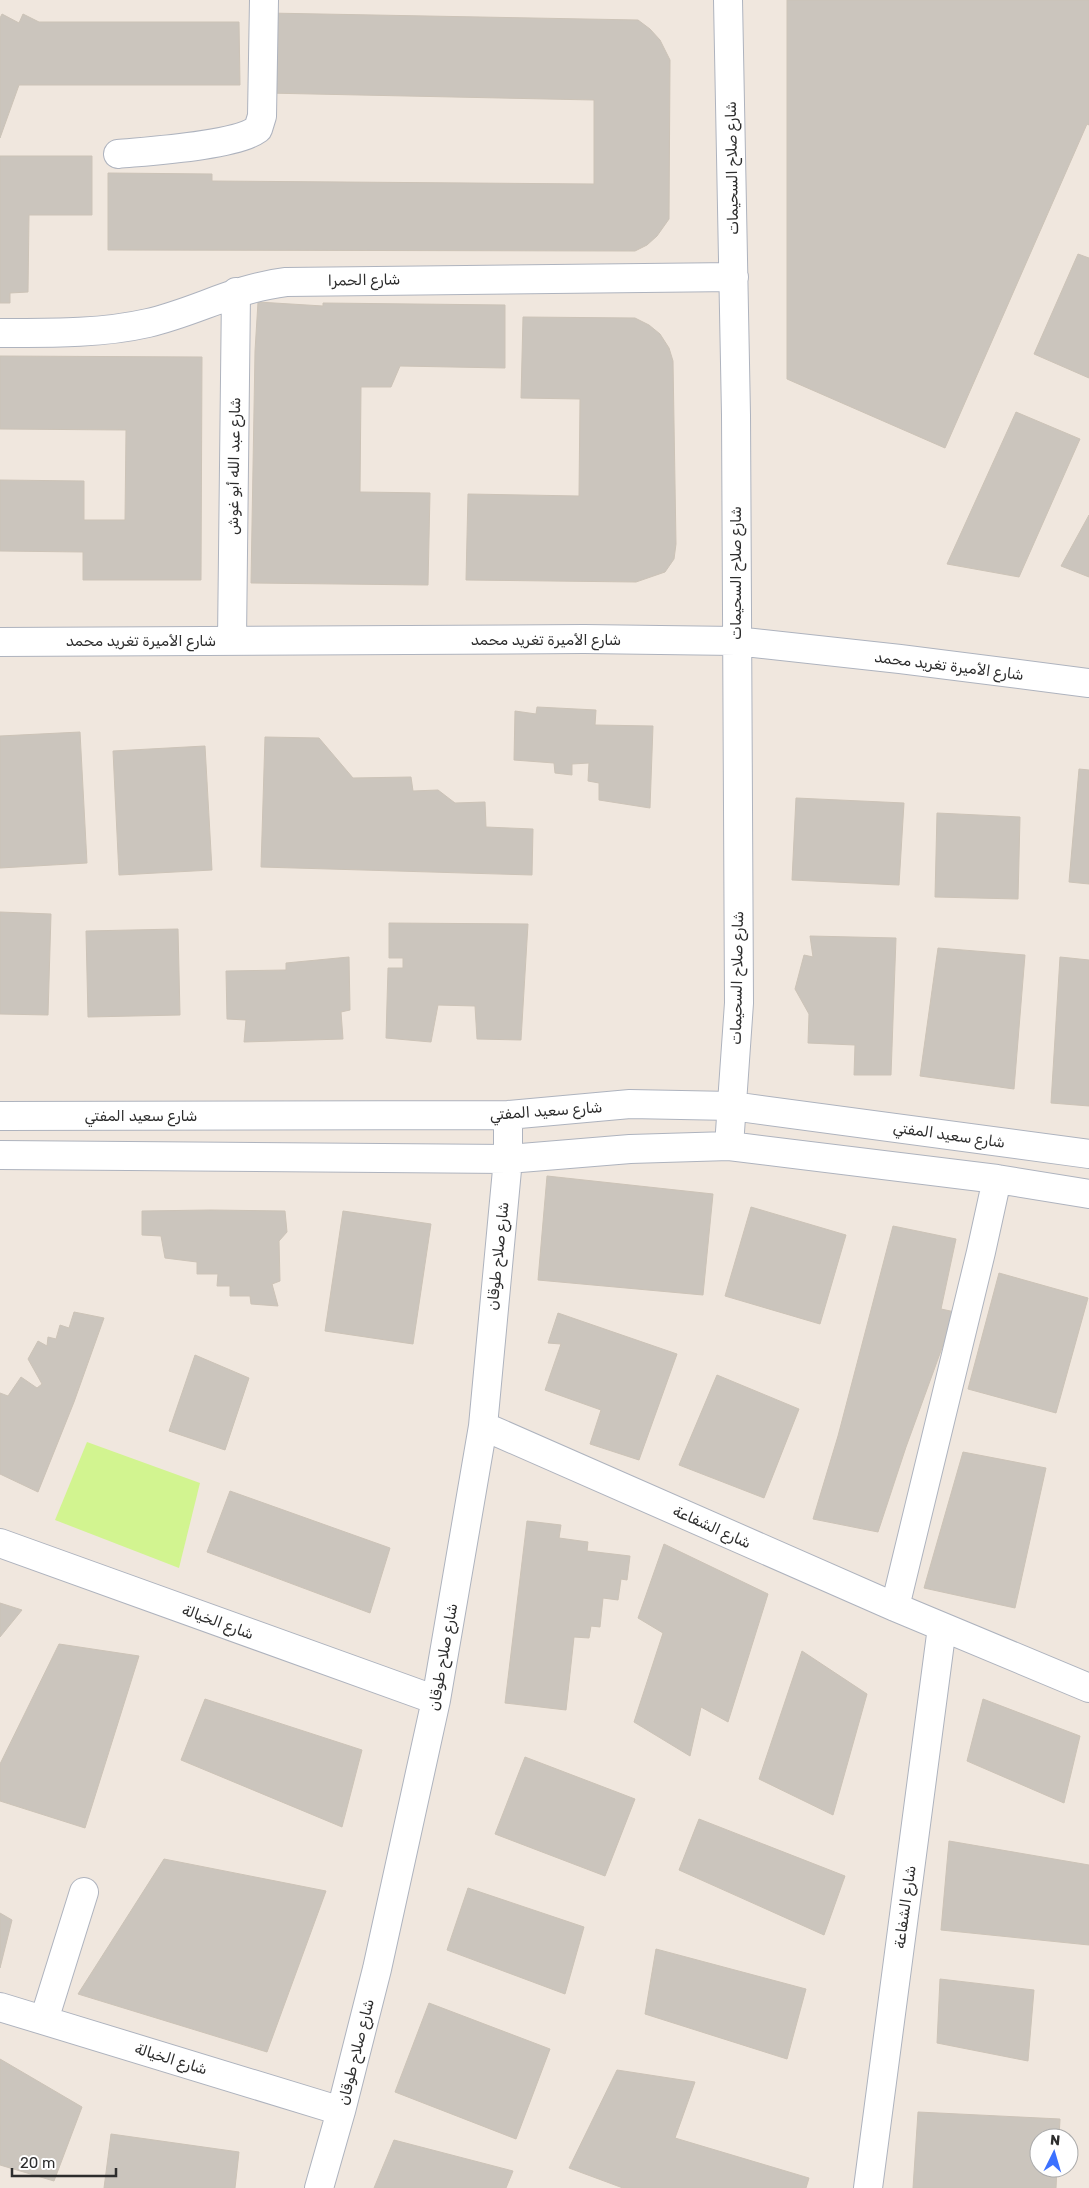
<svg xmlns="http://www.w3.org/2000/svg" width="1089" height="2188" font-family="Rubik,'Noto Sans Arabic',sans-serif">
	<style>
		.pitch { fill: #d2f490 }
		.building { fill: #cbc5bd; stroke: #ccc3b7 }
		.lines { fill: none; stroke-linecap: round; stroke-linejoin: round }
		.minor-casing { stroke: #aeb3be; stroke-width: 30 }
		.minor { stroke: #fff; stroke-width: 28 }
		.labels { text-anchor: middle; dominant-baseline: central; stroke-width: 4.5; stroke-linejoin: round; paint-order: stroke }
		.street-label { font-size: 15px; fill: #2d2d2d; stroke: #fff }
	</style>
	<rect width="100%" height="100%" fill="#f0e7de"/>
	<path class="pitch" d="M87,1442L200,1483L179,1568L55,1520Z"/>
	<path class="building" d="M787,0H1089V125L1087,124L945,448L787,379Z
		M268,13L638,20L650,29L660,40L670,60L669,219L657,236L647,245L635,251L108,250V173L212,174V181L594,184V100L266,93Z
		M2,14L19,23L23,14L39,22H239L240,85H19L0,138V18Z
		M0,156H92V215H29L28,292L10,293V303H0Z
		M1078,254L1089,258V378L1034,354Z
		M258,302L323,306V303L505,305V368L400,366L391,387H361L360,492L430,493L428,585L251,583L255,351Z
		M523,317L635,318L649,325L660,334L669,348L673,361L676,544L674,559L665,572L636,582L466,580L468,494L579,496L580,399L521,398Z
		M0,356L202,357L201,580H83V552L0,551V480L84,481V520H125L126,430L0,429Z
		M1016,412L1080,439L1019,577L947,564Z
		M1089,515V577L1061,566Z
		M537,707L596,710L595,725L653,726L650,808L599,800V783L588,781L589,763L572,764V775L555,773L554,763L514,760L515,711L536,714Z
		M80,732L87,863L0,868V736Z
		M265,737L319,738L353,778L411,777L413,791L438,790L455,803L485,802L486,827L533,829L532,875L261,867Z
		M205,746L212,870L119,875L113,751Z
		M1079,769L1089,770V884L1069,882Z
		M796,798L904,803L899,885L792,880Z
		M937,813L1020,817L1018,899L935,897Z
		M0,912L51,914L48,1015L0,1014Z
		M389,923L528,924L521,1040L477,1039L475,1006L438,1005L431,1042L386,1038L388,968H403V958H389Z
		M178,929L180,1015L88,1017L86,931Z
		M810,936L896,938L891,1075H854L855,1045L808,1043L809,1014L795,989L804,955L813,957Z
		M938,948L1025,955L1014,1089L920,1076Z
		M349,957L350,1010L341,1012L343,1039L244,1042L246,1020L227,1019L226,971L286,970V963Z
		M1060,957L1089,960V1106L1051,1103Z
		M547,1176L713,1194L703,1295L538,1280Z
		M751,1207L846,1235L820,1324L725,1296Z
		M211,1210L285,1211L287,1232L279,1241L280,1281L272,1284L278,1306L251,1304L250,1296H230V1286H217L218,1274H197V1262L165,1258L161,1236L142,1235V1211Z
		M343,1211L431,1224L413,1344L325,1331Z
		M893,1226L956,1239L941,1309L955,1312L906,1447L878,1532L813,1519L838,1436Z
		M999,1273L1088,1298L1056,1413L968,1389Z
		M74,1312L104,1318L74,1402L38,1492L0,1474V1393L8,1396L21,1377L37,1388L42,1384L28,1359L38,1341L47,1346L48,1337L56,1339L60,1325L69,1328Z
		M558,1313L677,1354L639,1460L590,1444L601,1410L545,1390L561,1344L548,1343Z
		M195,1355L249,1378L225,1450L169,1431Z
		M717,1375L799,1409L764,1498L679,1465Z
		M963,1452L1046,1468L1015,1608L924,1588Z
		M230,1491L390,1548L370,1613L207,1552Z
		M527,1521L561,1525L559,1538L588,1542L587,1551L630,1556L627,1580L621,1579L618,1600L603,1598L600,1627L591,1626L589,1638L574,1637L566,1710L505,1703Z
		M664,1544L768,1594L728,1722L701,1707L690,1756L634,1722L663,1633L638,1618Z
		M0,1603L22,1610L0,1637Z
		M59,1644L139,1656L85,1828L0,1801V1764Z
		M802,1651L867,1694L833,1815L759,1779Z
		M205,1699L362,1750L342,1827L181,1760Z
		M983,1699L1080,1736L1064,1803L967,1761Z
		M525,1757L635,1799L605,1876L495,1834Z
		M699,1819L845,1876L824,1935L679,1870Z
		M949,1841L1089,1865V1945L941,1930Z
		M164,1859L326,1891L267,2052L78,1994Z
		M468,1888L584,1927L565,1994L447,1950Z
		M0,1913L12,1920L0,1968Z
		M656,1949L806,1989L787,2059L645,2014Z
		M940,1979L1034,1990L1028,2061L937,2043Z
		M429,2003L550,2049L516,2139L395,2092Z
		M0,2059L82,2107L54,2181L0,2165Z
		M617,2070L695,2082L675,2138L809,2178L806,2188H623L569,2168Z
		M918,2112L1060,2119L1059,2138H1039V2168H1057L1056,2188H913Z
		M111,2134L239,2152L235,2188H104Z
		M394,2140L513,2171L506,2188H374Z"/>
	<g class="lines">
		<g class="minor-casing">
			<path id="minor" d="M728,0L736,415L739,1003L729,1146
				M118,154C149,151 235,146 258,129L262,116L264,0
				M0,333C48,333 100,334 148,323C196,312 235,288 286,282L734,277
				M232,640L236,292
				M0,642L584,639L736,641L900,659L1089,683
				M0,1116L508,1115L630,1104L732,1106L1089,1154
				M0,1155L508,1159L630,1149L729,1146L997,1179L1089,1194
				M483,1426L895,1607L1089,1688
				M0,1543L436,1700
				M895,1607L981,1252L997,1179
				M0,2007L341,2111
				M44,2020L84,1892
				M319,2188L341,2111L377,1969L436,1700L483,1426L508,1159V1115
				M868,2188L942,1627"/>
		</g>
		<use href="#minor" class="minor"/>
	</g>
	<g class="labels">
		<g class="street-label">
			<text transform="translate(732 168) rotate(-91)">شارع صلاح السحيمات</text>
			<text transform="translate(364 280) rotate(-1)">شارع الحمرا</text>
			<text transform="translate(234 466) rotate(-89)">شارع عبد الله أبو غوش</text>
			<text transform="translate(736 573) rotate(-90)">شارع صلاح السحيمات</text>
			<text x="546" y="640">شارع الأميرة تغريد محمد</text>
			<text x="141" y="641">شارع الأميرة تغريد محمد</text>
			<text transform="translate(949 666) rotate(7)">شارع الأميرة تغريد محمد</text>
			<text transform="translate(737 978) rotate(-89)">شارع صلاح السحيمات</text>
			<text transform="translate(546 1111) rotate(-4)">شارع سعيد المفتي</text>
			<text x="141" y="1116">شارع سعيد المفتي</text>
			<text transform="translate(949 1135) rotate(8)">شارع سعيد المفتي</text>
			<text transform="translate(498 1256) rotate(-84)">شارع صلاح طوقان</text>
			<text transform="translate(712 1527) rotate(24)">شارع الشفاعة</text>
			<text transform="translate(218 1622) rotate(20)">شارع الخيالة</text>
			<text transform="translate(443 1657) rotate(-80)">شارع صلاح طوقان</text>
			<text transform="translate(905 1907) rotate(-82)">شارع الشفاعة</text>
			<text transform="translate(356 2052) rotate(-76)">شارع صلاح طوقان</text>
			<text transform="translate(171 2059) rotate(17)">شارع الخيالة</text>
		</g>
	</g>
	<g transform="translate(1054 2153) rotate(5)"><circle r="24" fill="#ffffff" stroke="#ababab"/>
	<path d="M0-4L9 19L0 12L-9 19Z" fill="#3c71ff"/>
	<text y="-8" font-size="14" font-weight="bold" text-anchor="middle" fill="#2d2d2d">N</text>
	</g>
	<path d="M12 2168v8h104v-8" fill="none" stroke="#2d2d2d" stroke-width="2.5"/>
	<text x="20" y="2168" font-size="15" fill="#2d2d2d" stroke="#ffffff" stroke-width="4" paint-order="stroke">20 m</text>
</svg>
